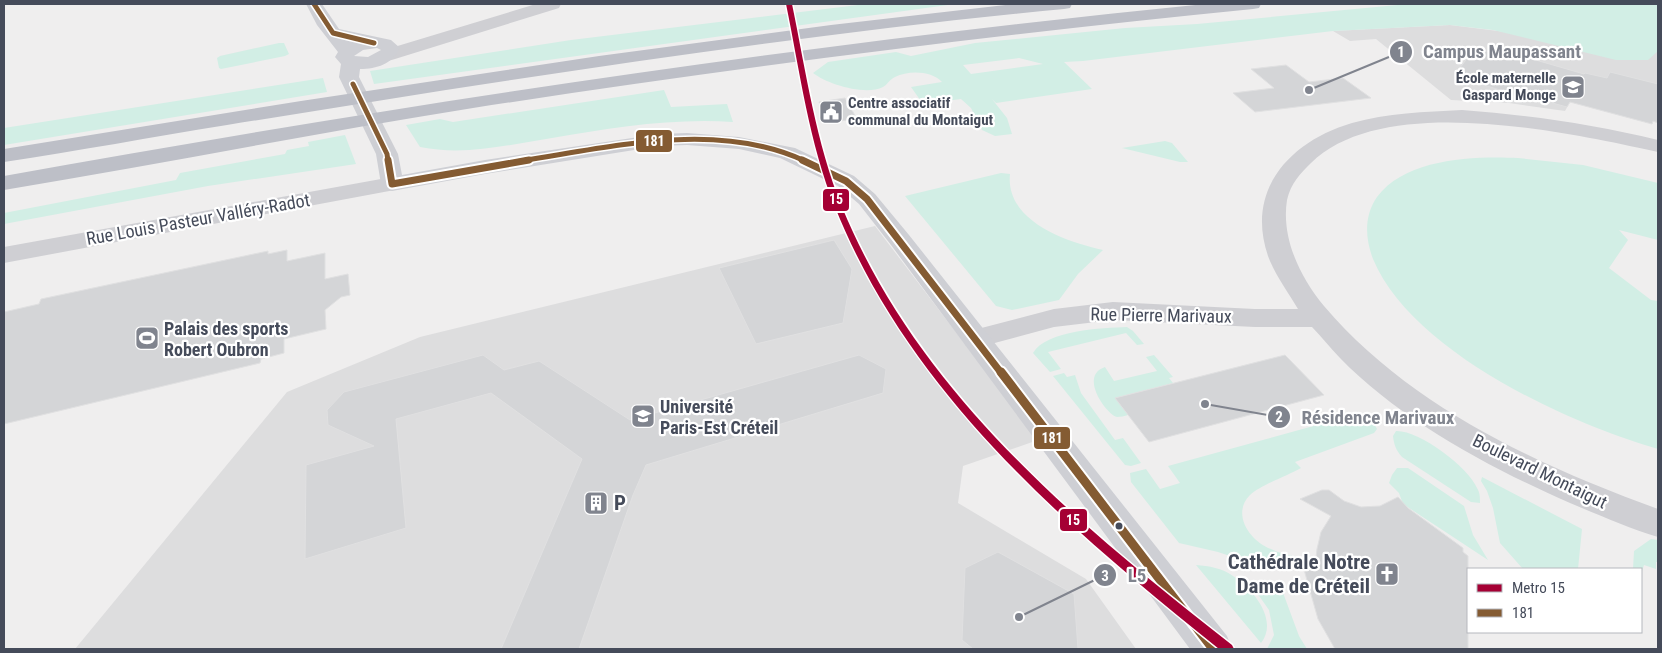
<svg xmlns="http://www.w3.org/2000/svg" width="1662" height="653" font-family="'Roboto Condensed',sans-serif">
	<style>
		.education { fill: #ddddde }
		.green { fill: #d2eee5; fill-rule: evenodd }
		.building { fill: #d4d5d7; stroke: #e0e0e1 }
		.lines { fill: none; stroke-linecap: round; stroke-linejoin: round }
		.street { fill: #cfcfd3; fill-rule: evenodd }
		.secondary { fill: #cecfd4; fill-rule: evenodd }
		.highway { fill: #bdbfc7; fill-rule: evenodd }
		.bus-1-far2-casing { stroke: #fff; stroke-width: 8 }
		.bus-1-far1-casing { stroke: #fff; stroke-width: 11 }
		.bus-1-casing { stroke: #fff; stroke-width: 13 }
		.bus-1-far2 { stroke: #845b32; stroke-width: 5 }
		.bus-1-far1 { stroke: #845b32; stroke-width: 7 }
		.bus-1 { stroke: #845b32; stroke-width: 9 }
		.metro-1-casing { stroke: #fff; stroke-width: 3 }
		.metro-1 { fill: #a50034; fill-rule: evenodd }
		.bus-dot { fill: #454b5a; stroke: #fff; stroke-width: 2 }
		.labels { text-anchor: middle; dominant-baseline: central; stroke-width: 4.5; stroke-linejoin: round; paint-order: stroke }
		.far-poi-label { font-size: 15px; font-weight: bold; fill: #454b5a; stroke: #fff; text-anchor: end }
		.street-label { font-size: 18px; fill: #454b5a; stroke: #fff }
		.poi-label { font-size: 18px; font-weight: bold; fill: #454b5a; stroke: #fff; text-anchor: start }
		.near-poi-label { font-size: 21px; font-weight: bold; fill: #454b5a; stroke: #fff; text-anchor: start }
		.leader { fill: none; stroke: #80848e; stroke-width: 2 }
		.callout-dot { fill: #80848e; stroke: #fff; stroke-width: 2 }
		.mark-label { font-size: 15px; text-anchor: middle; font-weight: bold; fill: #fff }
		.callout-label { font-size: 19px; text-anchor: middle; font-weight: bold; fill: #80848e; stroke: #fff; stroke-width: 4.5; stroke-linejoin: round; paint-order: stroke }
		.line-badge { stroke: #fff; stroke-width: 2 }
		.badge-label { font-size: 14px; text-anchor: middle; font-weight: bold; fill: #fff }
	</style>
	<rect width="100%" height="100%" fill="#efeeee"/>
	<path class="education" d="M1450,25L1658,51V123L1654,121L1652,124L1570,102L1565,111L1509,103L1451,100L1376,39L1350,41L1333,31Z
		M875,226L1038,440L963,466L958,503L1086,579L1136,649H75L287,392L420,337Z"/>
	<path class="green" d="M866,4H955L374,84L370,71L571,40Z
		M1408,4H1658V51L1648,60H1616L1493,30L1450,25L1333,31L1083,61L1064,62L1092,89L996,103L992,99L1007,118L1012,134L995,136L982,130L971,108L961,99L923,104L911,87L942,82C932,71 909,70 895,77C890,79 887,85 883,87C865,96 827,84 813,73L828,62L896,52L911,56L975,43L1125,28L1197,24ZM1019,58L1043,64L971,74L963,65Z
		M279,43H284L289,54L285,56L221,69L219,68L217,58L220,56Z
		M323,78L327,92L4,145V128Z
		M664,90L671,107L727,104L733,122C671,118 612,128 552,138C507,145 465,156 420,147L406,125L440,119L453,122Z
		M345,135L356,164L208,186L4,224V213L176,180L180,173L285,154L287,150L309,146L308,142Z
		M1165,141L1172,143L1188,162H1180L1122,148Z
		M1518,158L1583,165L1658,183V240L1619,230L1628,240L1609,268L1651,300L1658,301V449C1567,423 1411,351 1373,259C1365,238 1364,216 1377,197C1406,158 1474,156 1518,158Z
		M1001,173L1010,174C1005,221 1066,242 1103,250L1078,274L1059,300L1012,310L996,306L905,196Z
		M1127,327L1133,331L1144,344L1137,345L1126,333L1048,352L1061,369L1050,372L1033,353C1046,330 1103,328 1127,327Z
		M1154,355L1173,377L1169,378L1173,383L1115,398L1128,415C1125,416 1120,417 1117,417C1107,415 1078,376 1105,367L1114,381L1157,371L1146,357Z
		M1064,373L1067,377L1075,375L1081,393L1115,440L1123,438L1141,463L1131,466L1125,465L1053,376Z
		M1357,414L1372,420L1377,429L1374,433L1295,462L1301,468C1287,476 1261,485 1250,495C1231,514 1250,541 1271,549C1279,553 1288,555 1297,557L1296,566L1276,562L1236,558L1218,552L1179,543L1131,482L1130,473L1146,469L1160,489L1180,483L1168,466Z
		M1396,431C1419,430 1468,467 1477,488C1480,493 1480,497 1480,503L1471,502L1402,457C1396,450 1394,445 1393,436Z
		M1397,468H1408L1464,506L1473,535L1488,560L1403,504L1399,493L1389,483L1392,475Z
		M1482,477L1582,529L1578,569H1523L1500,543L1493,508L1487,491L1481,481Z
		M1651,539L1658,540V562H1656V569L1644,565L1641,574V569H1633L1634,551Z
		M1196,565C1209,566 1222,568 1233,576C1253,589 1279,620 1261,643Z
		M1279,582L1299,636L1307,649H1267L1274,635L1269,610L1250,583Z"/>
	<path class="building" d="M1479,49L1520,60L1522,56L1584,74L1585,73L1607,78L1610,72L1658,84V123L1653,121L1652,124L1570,102L1567,107L1545,101L1543,104L1498,92L1500,90L1454,76L1468,57L1472,58Z
		M1286,65L1309,82L1343,78L1371,98L1255,112L1233,93L1274,88L1251,69Z
		M845,98L857,119L830,122L819,102Z
		M834,240L852,269L843,323L756,344L719,268Z
		M287,250V261L325,253V279L348,274L350,295L341,297L325,310L326,329L284,339V353L261,359L260,363L4,424V312L39,304L41,299L268,251V254Z
		M483,355L504,370L539,361L630,420L859,355L886,369L883,393L646,465L633,495L579,649H501L582,459L491,393L396,419L406,528L305,559L306,465L374,446L328,425L327,410L344,392Z
		M1285,355L1324,395L1149,442L1115,398Z
		M1322,490H1329L1344,501L1361,507L1380,506L1398,497L1408,508L1463,548V552L1468,556V649H1335L1318,619L1303,566L1315,568L1317,549L1321,532L1331,516L1300,499Z
		M998,552L1074,594L1078,649H973L962,640L965,568Z"/>
	<g class="lines">
		<path class="street" d="M536,4H561L559,8L395,59L388,61L381,59L379,55L381,51Z
			M1462,110C1528,115 1593,124 1658,140V152C1569,133 1384,91 1311,163C1300,174 1291,183 1287,200C1281,238 1300,277 1324,306C1409,406 1537,465 1658,509V537C1628,528 1599,515 1570,503C1492,469 1400,420 1340,358C1330,348 1322,337 1312,327H1255L1113,320L1054,327L976,348L966,346L962,339L966,332L1054,309L1113,302L1255,309H1298C1288,292 1275,275 1268,256C1245,189 1291,141 1352,123C1387,113 1425,112 1462,110Z
			M392,177L400,179L403,184L400,189L4,263V247Z"/>
		<path class="secondary" d="M306,4H322L339,29L391,40L400,48C392,64 377,69 360,69L359,77L398,154L402,175L485,160L659,134L687,133L739,137L795,148L854,176L875,194L909,235L1227,636L1232,649H1190L891,245L859,204L838,186L780,158L739,149L687,145L659,146L485,174L392,191L384,189L381,184L376,154L339,77L341,64L335,57L338,52L317,25ZM377,48L381,50L368,57L354,56L363,50Z"/>
		<path class="highway" d="M1014,4H1072L1070,8L1064,9C784,36 505,80 227,125C152,137 78,151 4,162V149L301,101L599,56L831,25Z
			M1205,4H1261L1259,8L1253,9C992,35 732,68 473,108C316,133 160,164 4,190V176C402,104 802,44 1205,4Z"/>
		<g class="bus-1-far2-casing">
			<path id="bus-1-far2" d="M314,4L333,33L374,43
				M353,84L387,154L388,161
				M521,161C612,147 717,120 805,161"/>
		</g>
		<g class="bus-1-far1-casing">
			<path id="bus-1-far1" d="M388,160L392,184
				M802,160L846,181L867,199L1002,374
				M392,184L529,160"/>
		</g>
		<g class="bus-1-casing">
			<path id="bus-1" d="M1001,372L1213,649"/>
		</g>
		<use href="#bus-1-far2" class="bus-1-far2"/>
		<use href="#bus-1-far1" class="bus-1-far1"/>
		<use href="#bus-1" class="bus-1"/>
		<g class="metro-1-casing">
			<path id="metro-1" d="M786,4H792C806,72 816,143 842,207C919,394 1078,524 1232,645L1234,649H1219C1066,526 910,394 835,207C809,143 800,72 786,4Z"/>
		</g>
		<use href="#metro-1" class="metro-1"/>
	</g>
	<defs>
		<g id="school-square" transform="scale(1.25)"><rect x="-9" y="-9" width="18" height="18" rx="4" fill="#80848e" stroke="#fff"/><path d="M0-5L7-2L0 1L-7-2ZM-4 1L0 2.5L4 1V4Q0 6-4 4Z" fill="#fff"/></g>
		<g id="civic-square" transform="scale(1.25)"><rect x="-9" y="-9" width="18" height="18" rx="4" fill="#80848e" stroke="#fff"/><path d="M-.6-6.5H3V-4.5H.6V-3L4-1V1h2V6H-6V1h2V-1L-.6-3ZM-1.2 2.5V6h2.4V2.5Z" fill="#fff"/></g>
		<g id="stadium-square" transform="scale(1.25)"><rect x="-9" y="-9" width="18" height="18" rx="4" fill="#80848e" stroke="#fff"/><path d="M0-5a6.5 5 0 1 0 0 10a6.5 5 0 1 0 0-10ZM-3.5-1.8h7v3.6h-7Z" fill="#fff"/></g>
		<g id="university-square" transform="scale(1.25)"><rect x="-9" y="-9" width="18" height="18" rx="4" fill="#80848e" stroke="#fff"/><path d="M0-5L7-2L0 1L-7-2ZM-4 1L0 2.5L4 1V4Q0 6-4 4Z" fill="#fff"/></g>
		<g id="building-square" transform="scale(1.25)"><rect x="-9" y="-9" width="18" height="18" rx="4" fill="#80848e" stroke="#fff"/><path d="M-4-6H4V6H1V3H-1V6H-4ZM-2.5-4.3h1.7v1.8h-1.7ZM.8-4.3h1.7v1.8H.8ZM-2.5-1h1.7V.8h-1.7ZM.8-1h1.7V.8H.8Z" fill="#fff"/></g>
		<g id="church-square" transform="scale(1.25)"><rect x="-9" y="-9" width="18" height="18" rx="4" fill="#80848e" stroke="#fff"/><path d="M-1.2-6h2.4v3.5h3.3v2.4h-3.3V6h-2.4V-.1h-3.3v-2.4h3.3Z" fill="#fff"/></g>
	</defs>
	<g fill-rule="evenodd">
		<use href="#school-square" x="1573" y="87"/>
		<use href="#civic-square" x="831" y="112"/>
		<use href="#stadium-square" x="147" y="338"/>
		<use href="#university-square" x="643" y="416"/>
		<use href="#building-square" x="596" y="503"/>
		<use href="#church-square" x="1387" y="574"/>
	</g>
	<circle class="bus-dot" cx="1119" cy="526" r="4.5"/>
	<g class="labels">
		<g class="far-poi-label">
			<text x="1556" y="78">École maternelle<tspan x="1556" dy="17">Gaspard Monge</tspan></text>
			<text x="848" y="103" text-anchor="start">Centre associatif<tspan x="848" dy="17">communal du Montaigut</tspan></text>
		</g>
		<g class="street-label">
			<text transform="translate(198 219) rotate(-10)">Rue Louis Pasteur Valléry-Radot</text>
			<text transform="translate(1161 315) rotate(1)">Rue Pierre Marivaux</text>
			<text transform="translate(1540 471) rotate(26)">Boulevard Montaigut</text>
		</g>
		<g class="poi-label">
			<text x="164" y="328">Palais des sports<tspan x="164" dy="21">Robert Oubron</tspan></text>
			<text x="660" y="406">Université<tspan x="660" dy="21">Paris-Est Créteil</tspan></text>
		</g>
		<g class="near-poi-label">
			<text x="614" y="503">P</text>
			<text x="1370" y="562" text-anchor="end">Cathédrale Notre<tspan x="1370" dy="24">Dame de Créteil</tspan></text>
		</g>
	</g>
	<path class="leader" d="M1309 90L1401 52M1205 404L1279 417M1019 617L1105 575"/>
	<g class="callout-dot">
		<circle cx="1309" cy="90" r="5"/>
		<circle cx="1205" cy="404" r="5"/>
		<circle cx="1019" cy="617" r="5"/>
		<circle cx="1401" cy="52" r="12"/>
		<circle cx="1279" cy="417" r="12"/>
		<circle cx="1105" cy="575" r="12"/>
	</g>
	<g class="mark-label">
		<text x="1401" y="57">1</text>
		<text x="1279" y="422">2</text>
		<text x="1105" y="581">3</text>
	</g>
	<g class="callout-label">
		<text x="1502" y="58">Campus Maupassant</text>
		<text x="1378" y="424">Résidence Marivaux</text>
		<text x="1137" y="582">L5</text>
	</g>
	<g class="line-badge">
		<rect x="635" y="129" width="38" height="24" rx="5" fill="#845b32"/>
		<rect x="822" y="188" width="28" height="24" rx="5" fill="#a50034"/>
		<rect x="1033" y="426" width="38" height="24" rx="5" fill="#845b32"/>
		<rect x="1059" y="508" width="29" height="24" rx="5" fill="#a50034"/>
	</g>
	<g class="badge-label">
		<text x="654" y="146">181</text>
		<text x="836" y="204">15</text>
		<text x="1052" y="443">181</text>
		<text x="1073" y="525">15</text>
	</g>
	<rect width="1662" height="653" fill="none" stroke="#454b5a" stroke-width="10"/>
	<rect x="1467" y="568" width="175" height="65" fill="#ffffff" stroke="#b5b7bd"/>
	<rect x="1477" y="584" width="25" height="8" fill="#a50034" stroke="#b5b7bd"/>
	<text x="1512" y="593" font-size="15" fill="#454b5a">Metro 15</text>
	<rect x="1477" y="609" width="25" height="8" fill="#845b32" stroke="#b5b7bd"/>
	<text x="1512" y="618" font-size="15" fill="#454b5a">181</text>
</svg>
